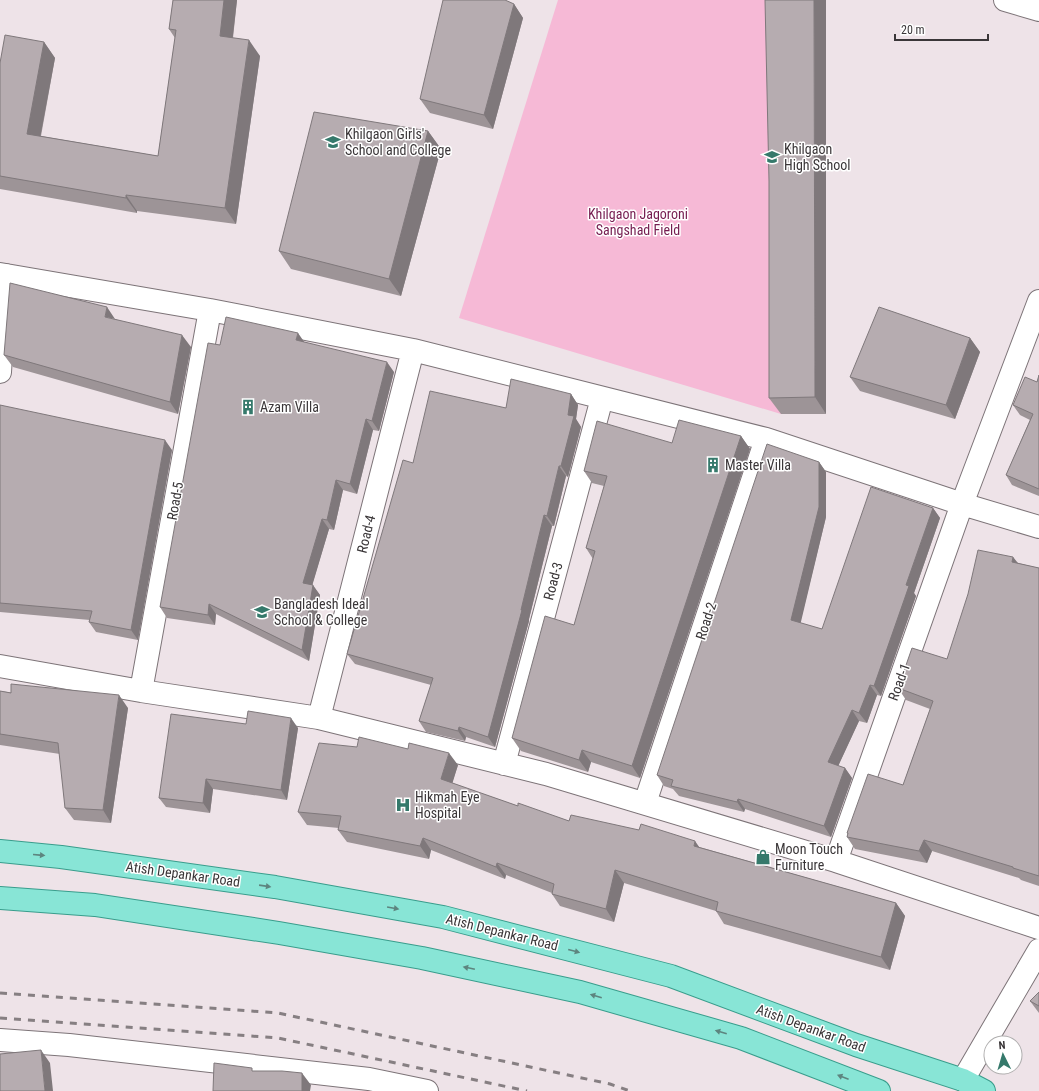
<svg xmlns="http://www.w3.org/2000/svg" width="1039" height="1091" font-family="'Roboto Condensed',sans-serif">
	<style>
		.green { fill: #f6b9d6 }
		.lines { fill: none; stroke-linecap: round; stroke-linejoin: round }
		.street-casing { stroke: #7d7478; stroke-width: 24 }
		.primary-casing { stroke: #399d8c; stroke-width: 24 }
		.street { stroke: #fff; stroke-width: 22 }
		.primary { stroke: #88e5d6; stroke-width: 22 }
		.rail { stroke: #867f82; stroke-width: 3; stroke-dasharray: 7 7; stroke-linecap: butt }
		.wall { fill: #9d9497 }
		.shaded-wall { fill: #7f787b }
		.building { fill: #b6acb0; stroke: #7f787b }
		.oneway { fill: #5d857f }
		.labels { text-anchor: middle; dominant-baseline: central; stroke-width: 3; stroke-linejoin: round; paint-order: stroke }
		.poi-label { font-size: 14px; fill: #3a3638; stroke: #fff; text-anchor: start }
		.park-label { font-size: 14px; fill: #751c50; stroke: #fff }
		.street-label { font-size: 14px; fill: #3a3638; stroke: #fff }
	</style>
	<rect width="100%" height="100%" fill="#eee3e8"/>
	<path class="green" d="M558,0H776L781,414L459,318Z"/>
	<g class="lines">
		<g class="street-casing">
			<path id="street" d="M1005,0L1039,10
				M0,274L210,310L413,350L766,439L962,504L1039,527
				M0,372L6,275
				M0,666L141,691L319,718L546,774L836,861L1039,928
				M141,691L210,310
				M319,718L413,350
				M504,764L602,398
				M645,803L766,439
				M836,861L962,504L1039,301
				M0,1040L69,1045L369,1079L427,1091
				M963,1080L1039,950"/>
		</g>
		<g class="primary-casing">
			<path id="primary" d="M0,851L61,857L275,887L443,917L671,976L856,1045L963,1080L984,1091
				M0,898L95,905L279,933L422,958L580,992L741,1038L879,1091"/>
		</g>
		<use href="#street" class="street"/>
		<use href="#primary" class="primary"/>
		<path class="rail" d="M0,993L278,1013L610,1084L630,1091
			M0,1018L278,1038L527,1091"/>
	</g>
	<path class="wall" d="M173,0H237L233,38L260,56L236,224L137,211V213L0,189V63L44,42L55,58L41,136L158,156L175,38L169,29Z
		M514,4L523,18L493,129L430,113L420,99Z
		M428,131L441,149L401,296L291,269L279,251Z
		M769,181L826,414H781L769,398Z
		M115,319L191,347L178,414L13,367L4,355Z
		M970,338L980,352L955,419L860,391L850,377Z
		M305,342L394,372L379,431L373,430L357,494L343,490L334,530L329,529L312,585L320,595L309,661L216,614L215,625L167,618L160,607L220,345Z
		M1039,375V496L1012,485L1006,475L1030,420L1020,415L1013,405L1037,382Z
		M571,394L578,405L576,419L581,427L568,477L566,476L554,526H552L529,619V621L495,747L466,737L465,741L426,732L419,721L431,685L355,664L347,654L413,463L506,408Z
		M0,405L172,450L138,640L96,632L89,622L90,620L0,612Z
		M741,436L750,449L640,778L591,762L588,772L521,751L512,738L574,625L593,559L586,548L604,486L592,483L584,471L672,443Z
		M819,462L826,472V517L800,623L822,629L933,508L940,518L914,593L916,596L881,696L877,695L867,723L859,721L838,766L845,768L852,778L831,837L745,809L744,812L679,796L673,789L664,786L657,775Z
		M1013,557L1018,563L1039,568V886L1021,880L1019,878L932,851L927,863L855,849L847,837L848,834L847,833L903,785L930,709L906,700L898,688L947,659Z
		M0,691L128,708L111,823L74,820L65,808L60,754L0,745Z
		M246,724L298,728L287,800L213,789L210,813L166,807L159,798Z
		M458,765L452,783L518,806L569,821L699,847L896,903L905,916L890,970L724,924L716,911L624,883L614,922L560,906L552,894V893L506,875L505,879L431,850L429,859L347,842L338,830L339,828L307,825L298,812Z
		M1039,992V1013L1030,1001Z"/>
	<path class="shaded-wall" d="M224,0H237L231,52L220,36Z
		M814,0H826V414L815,397Z
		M514,4L523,18L493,129L484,115Z
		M249,40L260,56L236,224L225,208Z
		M44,42L55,58L38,149L27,134Z
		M428,131L441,149L401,296L389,279Z
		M126,195L137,211V213L126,198Z
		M107,307L115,319L105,317Z
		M298,333L305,343L296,340Z
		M182,335L191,347L178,414L170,402Z
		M970,338L980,352L955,419L946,405Z
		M387,362L394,372L379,431L372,421Z
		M571,394L578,405L576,419L581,427L568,477L561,466L568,415Z
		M366,419L373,430L357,494L350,484Z
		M741,436L750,449L640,778L632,766Z
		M165,440L172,450L138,640L131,630Z
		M819,462L826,472V517L799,630L791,620Z
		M559,466L566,476L554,526L547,516Z
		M336,480L343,490L334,530L327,520Z
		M933,508L940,518L914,593L916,596L881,696L874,686L906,585Z
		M544,515L552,526L529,619V621L495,747L488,737L521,610Z
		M322,519L329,529L310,593L303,583Z
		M1013,557L1022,569L1012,562Z
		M313,585L320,595L309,661L302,650Z
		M209,604L216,614L215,625L208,615Z
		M870,685L877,695L867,723L859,713Z
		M119,695L128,708L111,823L103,810Z
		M852,710L859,721L835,773L828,762Z
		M291,718L298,728L287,800L281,790Z
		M459,727L466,737L465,741L458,731Z
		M582,750L591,762L588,772L579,760Z
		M449,753L458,765L450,791L441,779Z
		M845,768L852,778L831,837L824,826Z
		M206,779L213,789L210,813L203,803Z
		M738,799L745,809L744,812L737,802Z
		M423,838L431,850L429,859L420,846Z
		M924,840L932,851L927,863L919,851Z
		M695,841L704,854L694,846Z
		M497,863L506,875L505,879L496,867Z
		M615,870L624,883L614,922L606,909Z
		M896,903L905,916L890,970L881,957Z
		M41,1050L50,1063L53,1091H45Z
		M302,1073L311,1085L310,1091H302Z"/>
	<path class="building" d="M173,0H224L220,36L249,40L225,208L126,195V198L0,176V63L5,35L44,42L27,134L158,156L176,30L169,29Z
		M443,0H505L514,4L484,115L420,99Z
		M765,0H814L815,397L769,398V181Z
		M314,112L428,131L389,279L279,251Z
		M10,283L107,307L105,317L182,335L170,402L4,355Z
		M879,307L970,338L946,405L850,377Z
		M226,317L298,333L296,340L387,362L372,421L366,419L350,484L336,480L327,520L322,519L303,583L313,585L302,650L209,604L208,615L160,607L208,343L220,345Z
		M1039,375V489L1006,475L1033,414L1013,405L1025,377L1037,382Z
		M511,379L571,394L568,415L574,416L561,466H559L547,516L544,515L521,610H522L488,737L459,727L458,731L419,721L433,678L347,654L403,460L413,463L430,391L506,408Z
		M0,405L165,440L131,630L89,622L92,611L0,603Z
		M679,420L741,436L632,766L582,750L579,760L512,738L545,616L574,625L595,551L586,548L607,476L584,471L597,421L672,443Z
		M767,444L819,462V507L791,620L822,629L871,487L933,508L906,585L909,586L874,686L870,685L859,713L852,710L828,762L845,768L824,826L738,799L737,802L671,786L673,780L657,775Z
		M978,550L1013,557L1012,562L1039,568V876L1013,868V867L924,840L919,851L847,837L848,833H847L868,774L903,785L933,701L898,688L912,648L947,659L968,594Z
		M11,684L119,695L103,810L65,808L58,743L0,734V691L11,693Z
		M248,711L291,718L281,790L206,779L203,803L159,798L171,714L246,724Z
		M359,737L408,749L409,743L449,753L441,779L518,806V803L569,821L571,815L639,830L641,824L695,841L694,846L896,903L881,957L716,911L718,902L615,870L606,909L552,894L554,884L497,863L496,867L423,838L420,846L338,830L341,816L298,812L319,743L357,747Z
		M1039,992V1006L1030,1001Z
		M41,1050L45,1091H0V1054Z
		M214,1063L252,1068V1071H282L302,1073V1091H213Z"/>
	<defs><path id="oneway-solid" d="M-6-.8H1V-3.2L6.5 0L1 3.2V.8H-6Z"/></defs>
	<g class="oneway">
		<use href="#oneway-solid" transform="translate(39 855) rotate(5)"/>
		<use href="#oneway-solid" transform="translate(265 886) rotate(8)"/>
		<use href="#oneway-solid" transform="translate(393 908) rotate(10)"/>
		<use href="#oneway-solid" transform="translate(574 951) rotate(15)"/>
		<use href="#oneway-solid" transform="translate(469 968) rotate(-168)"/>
		<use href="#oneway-solid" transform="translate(596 996) rotate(-164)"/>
		<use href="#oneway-solid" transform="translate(721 1032) rotate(-164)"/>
		<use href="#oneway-solid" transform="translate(843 1077) rotate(-159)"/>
	</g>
	<defs>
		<g id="school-bare" transform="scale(1.2)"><path d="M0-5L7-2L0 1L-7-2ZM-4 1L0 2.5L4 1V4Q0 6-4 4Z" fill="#35796b" stroke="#fff" stroke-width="2.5" paint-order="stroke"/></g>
		<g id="building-bare" transform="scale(1.2)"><path d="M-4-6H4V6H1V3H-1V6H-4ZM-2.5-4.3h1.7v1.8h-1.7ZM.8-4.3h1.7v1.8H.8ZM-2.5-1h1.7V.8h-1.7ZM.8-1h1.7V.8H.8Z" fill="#35796b" stroke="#fff" stroke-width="2.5" paint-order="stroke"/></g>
		<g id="hospital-bare" transform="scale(1.2)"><path d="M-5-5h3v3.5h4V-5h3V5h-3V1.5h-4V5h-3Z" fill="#35796b" stroke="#fff" stroke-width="2.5" paint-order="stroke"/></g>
		<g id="shop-bare" transform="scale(1.2)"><path d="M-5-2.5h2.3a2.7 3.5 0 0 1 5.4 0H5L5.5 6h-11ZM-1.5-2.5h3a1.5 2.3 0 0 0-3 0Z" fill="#35796b" stroke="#fff" stroke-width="2.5" paint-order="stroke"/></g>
	</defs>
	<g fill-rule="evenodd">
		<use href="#school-bare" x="333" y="142"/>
		<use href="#school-bare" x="772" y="157"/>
		<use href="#building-bare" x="248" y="407"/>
		<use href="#building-bare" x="713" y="465"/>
		<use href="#school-bare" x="262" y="612"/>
		<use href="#hospital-bare" x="403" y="805"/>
		<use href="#shop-bare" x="763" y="857"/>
	</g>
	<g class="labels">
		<g class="poi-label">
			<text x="345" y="134">Khilgaon Girls'<tspan x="345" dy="16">School and College</tspan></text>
			<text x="784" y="149">Khilgaon<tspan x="784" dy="16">High School</tspan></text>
			<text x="260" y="407">Azam Villa</text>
			<text x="725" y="465">Master Villa</text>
			<text x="274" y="604">Bangladesh Ideal<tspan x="274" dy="16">School &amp; College</tspan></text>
			<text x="415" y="797">Hikmah Eye<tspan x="415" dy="16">Hospital</tspan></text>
			<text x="775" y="849">Moon Touch<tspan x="775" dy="16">Furniture</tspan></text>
		</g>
		<g class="park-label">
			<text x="638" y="214">Khilgaon Jagoroni<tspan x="638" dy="16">Sangshad Field</tspan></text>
		</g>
		<g class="street-label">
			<text transform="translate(175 501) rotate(-80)">Road-5</text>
			<text transform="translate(366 534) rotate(-76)">Road-4</text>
			<text transform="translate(553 581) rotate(-75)">Road-3</text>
			<text transform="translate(706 621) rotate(-72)">Road-2</text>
			<text transform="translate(899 682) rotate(-70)">Road-1</text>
			<text transform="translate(183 874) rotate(8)">Atish Depankar Road</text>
			<text transform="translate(502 932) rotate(14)">Atish Depankar Road</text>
			<text transform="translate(811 1028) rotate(20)">Atish Depankar Road</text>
		</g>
	</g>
	<g transform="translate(1003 1055) rotate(355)"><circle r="19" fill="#ffffff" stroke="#b0afaf"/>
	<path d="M0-3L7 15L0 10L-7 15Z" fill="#35796b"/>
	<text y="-6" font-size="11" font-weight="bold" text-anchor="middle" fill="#3a3638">N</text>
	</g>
	<path d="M895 34v6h93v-6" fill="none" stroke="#3a3638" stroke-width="2"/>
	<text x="901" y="34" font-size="12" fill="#3a3638" stroke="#ffffff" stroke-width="3" paint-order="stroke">20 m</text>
</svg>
